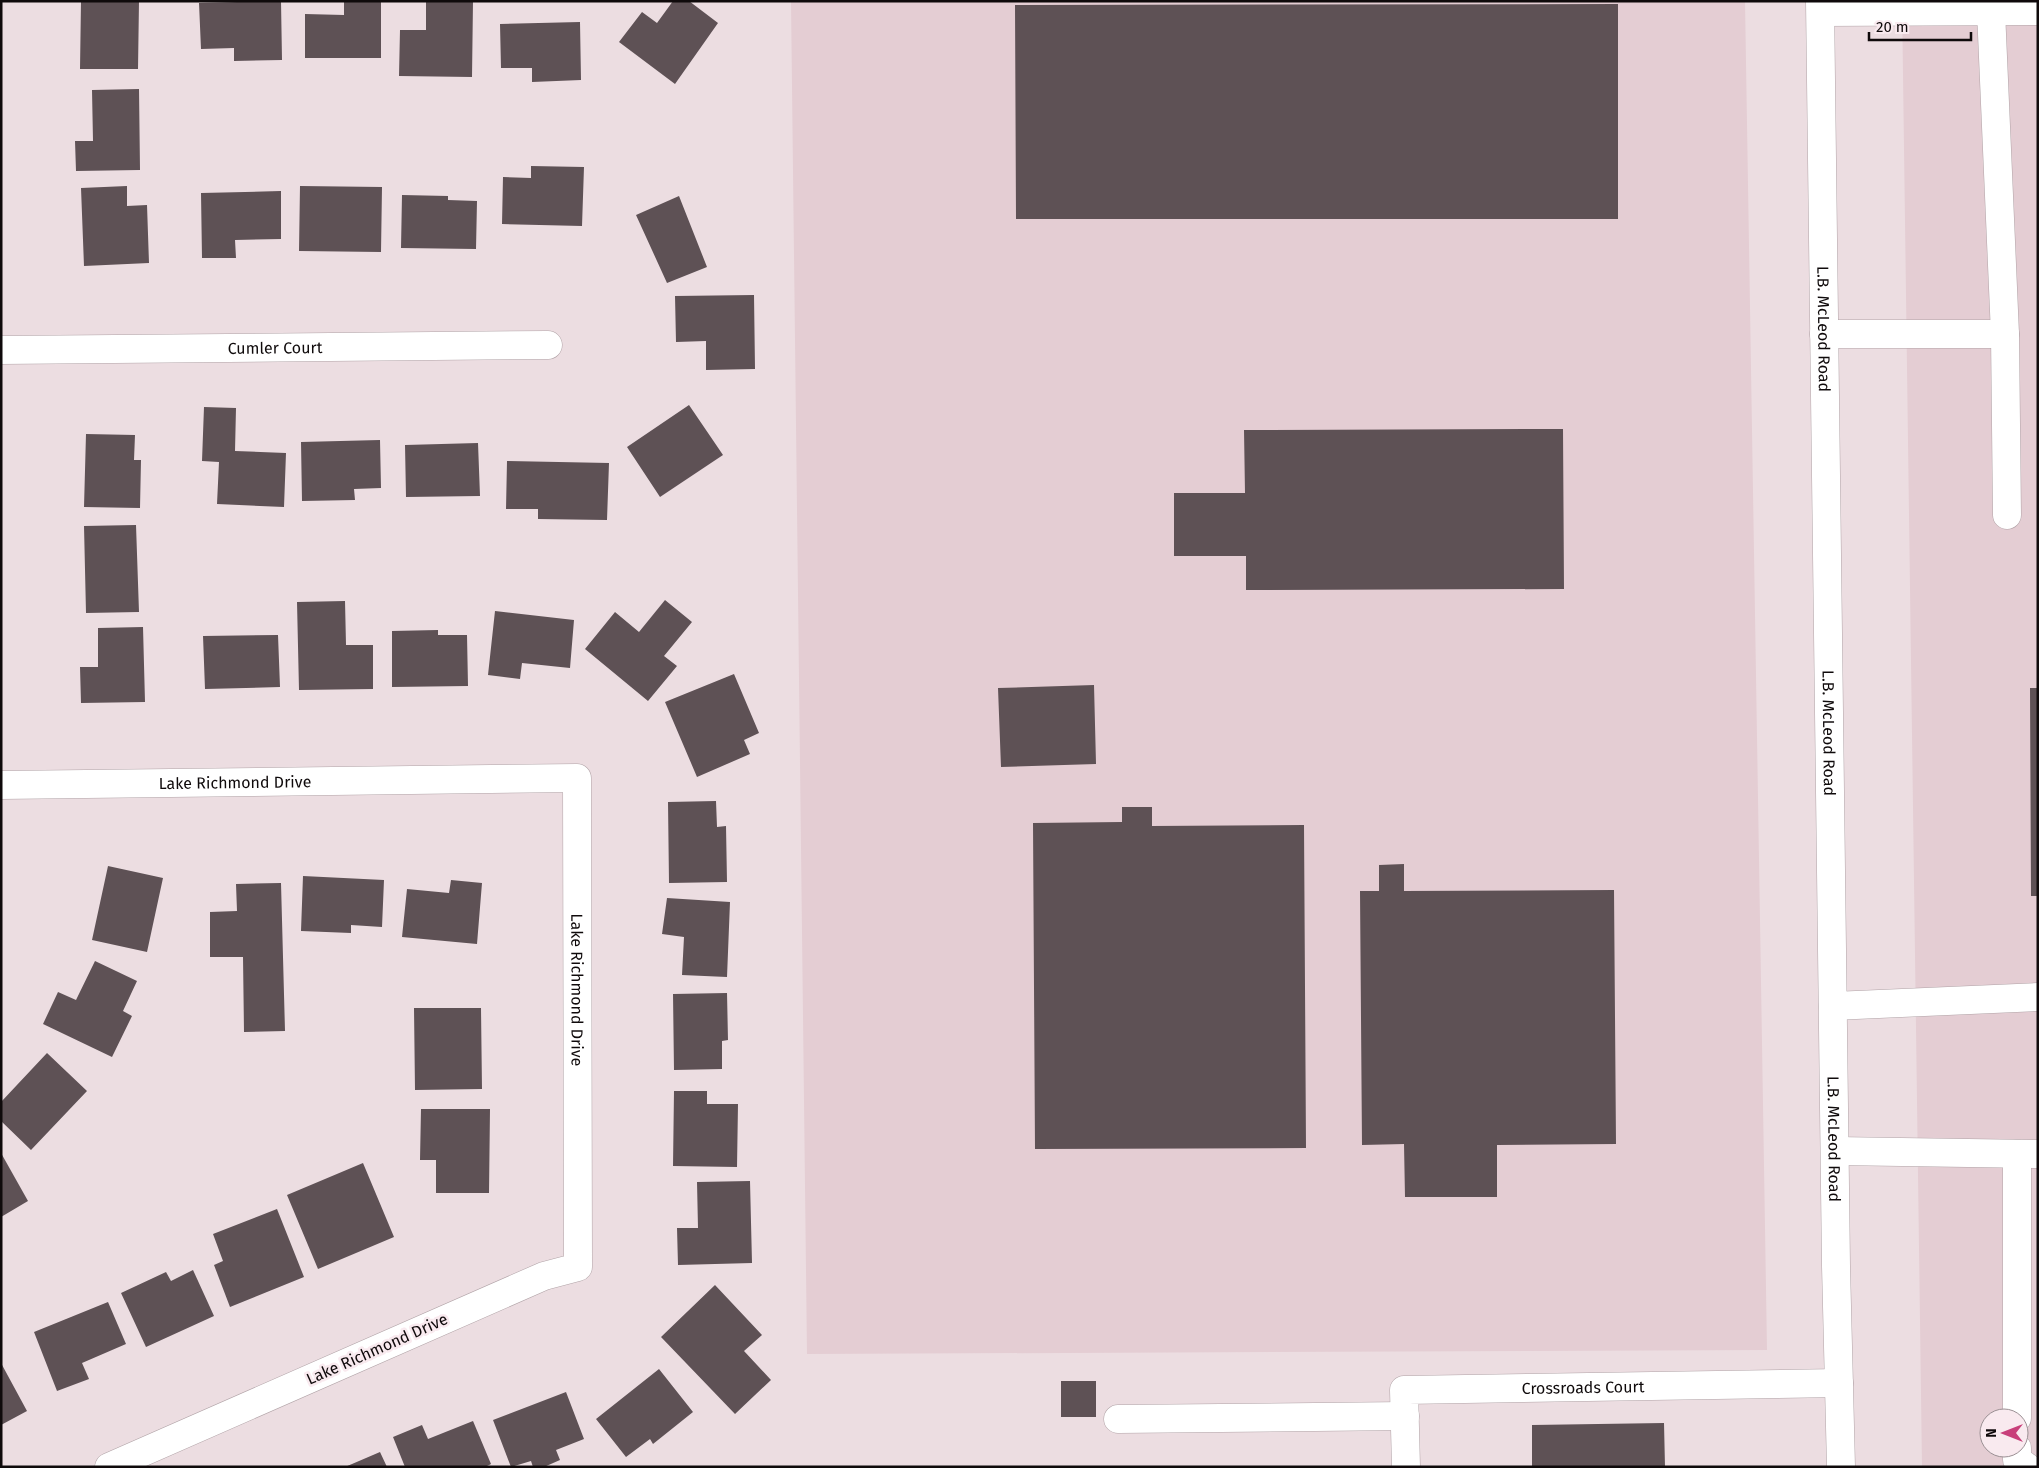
<svg xmlns="http://www.w3.org/2000/svg" width="2039" height="1468" font-family="'Fira Sans',sans-serif">
	<style>
		.built { fill: #e4cdd3; fill-rule: evenodd }
		.building { fill: #5e5155 }
		.lines { fill: none; stroke-linecap: round; stroke-linejoin: round }
		.minor-casing { stroke: #b1a3a7; stroke-width: 29 }
		.minor { stroke: #fff; stroke-width: 28 }
		.labels { text-anchor: middle; dominant-baseline: central; stroke-width: 5; stroke-linejoin: round; paint-order: stroke }
		.street-label { font-size: 16px; fill: #0f0a0b; stroke: #f9eaef }
	</style>
	<rect width="100%" height="100%" fill="#ecdde1"/>
	<path class="built" d="M791,1H1745L1767,1350L807,1354Z
		M1902,1H2038V1467H1922ZM1989,1418H2019V1448H1989Z"/>
	<path class="building" d="M81,1H139L138,69H80Z
		M281,1L282,60L234,61V48L201,49L199,3Z
		M344,1H381V58H305V14L344,15Z
		M426,1H473L472,77L399,76L400,30H426Z
		M673,1H689L718,23L675,84L619,42L642,12L657,23Z
		M1618,4V219H1016L1015,5Z
		M580,22L581,80L532,82V68H501L500,24Z
		M139,89L140,170L76,171L75,141H93L92,90Z
		M531,166L584,167L582,226L502,224L503,177L531,178Z
		M127,186V206L147,205L149,263L84,266L81,188Z
		M300,186L382,187L381,252L299,251Z
		M281,191V239L235,240L236,258H202L201,193Z
		M402,195L448,196V200L477,201L476,249L401,248Z
		M679,196L707,267L667,283L636,215Z
		M754,295L755,369L706,370V341L676,342L675,296Z
		M689,405L723,455L660,497L627,447Z
		M204,407L236,408L235,451L286,453L284,507L217,504L219,462L202,461Z
		M1563,429L1564,589L1246,590V556H1174V493H1245L1244,430Z
		M86,434L135,435L134,460H141L140,508L84,507Z
		M380,440L381,488L354,489L355,500L302,501L301,442Z
		M478,443L480,496L406,497L405,445Z
		M507,461L609,463L607,520L538,519V509H506Z
		M136,525L139,612L86,613L84,526Z
		M665,600L692,622L664,656L677,666L648,701L585,649L615,612L639,632Z
		M345,601L346,645H373V689L299,690L297,602Z
		M495,611L574,620L570,668L522,663L520,679L488,675Z
		M143,627L145,702L81,703L80,667H98V628Z
		M438,630V635H467L468,686L392,687V631Z
		M278,635L280,687L205,689L203,636Z
		M734,674L759,733L744,740L750,754L697,777L665,702Z
		M1094,685L1096,764L1001,767L998,688Z
		M2030,688H2038V896H2031Z
		M716,801L717,827L726,826L727,882L669,883L668,802Z
		M1122,807H1152V826L1304,825L1306,1148L1035,1149L1033,823L1122,822Z
		M1404,864V891L1614,890L1616,1144L1497,1145V1197H1405L1404,1144L1362,1145L1360,891H1379V865Z
		M108,866L163,878L147,952L92,940Z
		M303,876L384,880L382,927L351,925V933L301,931Z
		M451,880L482,883L477,944L402,937L407,889L449,893Z
		M281,883L285,1031L244,1032L243,957H210V912L237,911L236,884Z
		M667,898L730,902L727,977L682,975L684,937L662,934Z
		M95,961L137,981L123,1011L132,1016L112,1057L43,1024L58,992L76,1000Z
		M727,993L728,1040L722,1041V1069L674,1070L673,994Z
		M414,1008H481L482,1089L415,1090Z
		M47,1053L87,1091L31,1150L1,1121V1102Z
		M674,1091H707V1104H738L737,1167L673,1166Z
		M421,1109H490L489,1193H436V1160H420Z
		M1,1153L28,1201L1,1217Z
		M363,1163L394,1237L318,1269L287,1195Z
		M750,1181L752,1263L678,1265L677,1228H698L697,1182Z
		M277,1209L304,1277L230,1307L214,1265L223,1261L213,1234Z
		M193,1270L214,1316L146,1347L121,1293L166,1272L171,1281Z
		M715,1285L762,1335L744,1351L771,1380L735,1414L661,1337Z
		M108,1302L126,1344L82,1363L89,1379L57,1391L34,1332Z
		M1,1363L27,1411L1,1425Z
		M659,1369L693,1412L653,1444L650,1439L626,1457L596,1419Z
		M1061,1381H1096V1417H1061Z
		M566,1392L584,1439L556,1450L560,1460L544,1467H533L531,1461L511,1467L493,1420Z
		M473,1421L491,1464L485,1467H405L393,1437L422,1425L428,1439Z
		M1664,1423L1665,1467H1532V1425Z
		M380,1452L387,1467H345Z"/>
	<g class="lines">
		<g class="minor-casing">
			<g id="minor">
				<path id="s1" d="M1820,1L1836,1266L1841,1467"/>
				<path d="M1821,12L2038,11"/>
				<path d="M1824,334H2005L1991,11"/>
				<path d="M2005,334L2007,515"/>
				<path id="s2" d="M1,350L548,345"/>
				<path id="s3" d="M1,785L577,778L578,1267L544,1276L109,1467"/>
				<path d="M1833,1006L2038,997"/>
				<path d="M1835,1151L2038,1154"/>
				<path d="M2017,1418V1154"/>
				<path d="M1118,1419L1405,1416"/>
				<path d="M2017,1448V1460L2027,1467"/>
				<path id="s4" d="M1406,1467L1404,1390L1839,1383"/>
			</g>
		</g>
		<use href="#minor" class="minor"/>
	</g>
	<g class="labels">
		<g class="street-label">
			<text stroke="none"><textPath href="#s1" startOffset="328">L.B. McLeod Road</textPath></text>
			<text stroke="none"><textPath href="#s2" startOffset="274">Cumler Court</textPath></text>
			<text stroke="none"><textPath href="#s1" startOffset="732">L.B. McLeod Road</textPath></text>
			<text stroke="none"><textPath href="#s3" startOffset="234">Lake Richmond Drive</textPath></text>
			<text stroke="none"><textPath href="#s3" startOffset="788">Lake Richmond Drive</textPath></text>
			<text stroke="none"><textPath href="#s1" startOffset="1138">L.B. McLeod Road</textPath></text>
			<text transform="translate(377 1349) rotate(-24)">Lake Richmond Drive</text>
			<text stroke="none"><textPath href="#s4" startOffset="256">Crossroads Court</textPath></text>
		</g>
	</g>
	<rect width="2039" height="1468" fill="none" stroke="#0f0a0b" stroke-width="5"/>
	<g transform="translate(2004 1433) rotate(270)"><circle r="24" fill="#f9eaef" stroke="#9b9094"/>
	<path d="M0-4L9 19L0 12L-9 19Z" fill="#c83f7a"/>
	<text y="-8" font-size="14" font-weight="bold" text-anchor="middle" fill="#0f0a0b">N</text>
	</g>
	<path d="M1869 32v8h102v-8" fill="none" stroke="#0f0a0b" stroke-width="2.5"/>
	<text x="1876" y="32" font-size="15" fill="#0f0a0b" stroke="#f9eaef" stroke-width="4" paint-order="stroke">20 m</text>
</svg>
